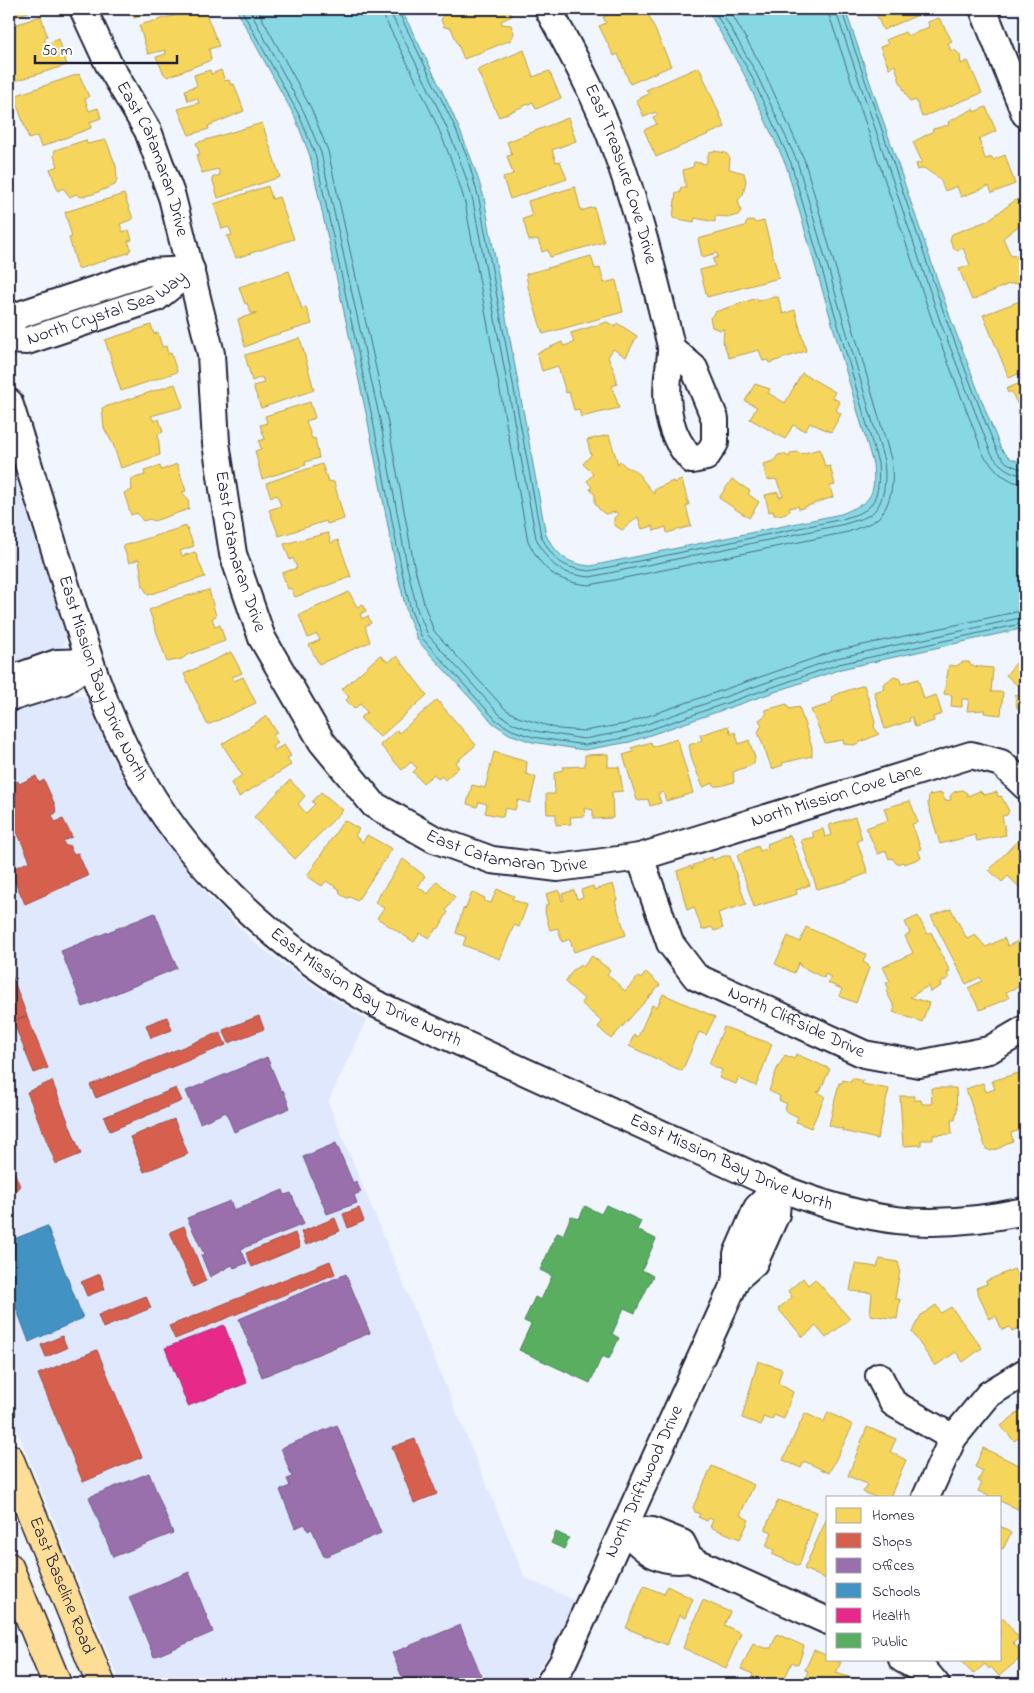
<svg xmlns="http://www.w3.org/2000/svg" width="1034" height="1693" font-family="'Indie Flower',sans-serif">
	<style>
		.built { fill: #dfe8fd }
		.water { fill: #87d8e3; stroke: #5f8fa0 }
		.homes { fill: #f6d55c; stroke: #b69f52 }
		.shops { fill: #d6604d; stroke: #a04d48 }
		.offices { fill: #9970ab; stroke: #755989 }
		.schools { fill: #4393c3; stroke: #39719a }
		.health { fill: #e7298a; stroke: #ac2772 }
		.public { fill: #5aae61; stroke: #498456 }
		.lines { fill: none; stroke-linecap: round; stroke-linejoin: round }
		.shore { stroke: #4a6b7e; stroke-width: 1 }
		.minor-casing { stroke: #22223b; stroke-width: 30 }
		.major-casing { stroke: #22223b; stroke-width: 31 }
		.minor { stroke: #fff; stroke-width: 26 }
		.major { stroke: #fedd96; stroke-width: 28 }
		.labels { text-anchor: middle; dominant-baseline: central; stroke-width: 5; stroke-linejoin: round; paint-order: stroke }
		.street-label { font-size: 18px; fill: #22223b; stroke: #fff }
	</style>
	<rect width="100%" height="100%" fill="#f0f5fe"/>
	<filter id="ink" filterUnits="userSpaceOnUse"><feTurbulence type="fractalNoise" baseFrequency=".02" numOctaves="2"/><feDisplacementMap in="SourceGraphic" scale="10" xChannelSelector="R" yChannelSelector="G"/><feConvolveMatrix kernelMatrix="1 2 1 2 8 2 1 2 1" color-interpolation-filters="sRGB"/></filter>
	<g filter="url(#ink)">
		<path class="built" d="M9,457L66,634L64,644L58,652L9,669Z
			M65,694L85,697L115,765L161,837L209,897L256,944L305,980L366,1020L328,1102L525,1578L576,1601L555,1646L527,1684H121L9,1410V710Z"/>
		<path class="water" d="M236,9H401C432,71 465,131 484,198L546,535C557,555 567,564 591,566L841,514C871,502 876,497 873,464L786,165L745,76L707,9H845L950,317L990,422L1001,449L1010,458L1025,464V628L841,669L630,742L584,750L532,742L509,734L493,723L418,641L407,613L396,568L368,422L310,156L295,117Z"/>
		<path class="homes" d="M9,9H31V11L9,19Z
			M131,9H153L154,12L134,18Z
			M199,9H204L219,46L209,49L211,60L168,77L164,74L156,57L166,54L165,50L148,54L139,25Z
			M455,9H509L512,16L501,21L502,24L511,25L514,33L511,40L464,59L451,28L444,27L441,20L444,13Z
			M625,9H646L671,66L630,84L618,54L614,56L599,26L606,23L603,17Z
			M874,9H915L918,15L883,30Z
			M41,16L47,36L44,38L46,44L59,39L67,65L9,83V27Z
			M939,18L952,41L948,43L951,51L955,50L960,55L961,64L968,61L982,93L922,117L916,100L910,102L900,82L895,65L889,68L880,47L888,44L886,40L905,32L908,36L929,27L928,22Z
			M524,50L533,77L549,71L561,98L536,109L533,102L499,117L477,70Z
			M699,67L725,127L656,157L644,130L657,124L653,117L658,115L656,112L644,117L636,100L649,94L646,90Z
			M210,70L211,74L221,70L225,81L229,80L231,85L234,84L244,111L208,126L209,129L189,135L178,109L199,103L197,98L188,101L185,90L197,86L194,75Z
			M79,74L89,97L85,99L89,111L98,108L101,118L90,122L91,128L41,147L37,136L29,139L14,96Z
			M986,107L996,131L979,139L985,159L992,157L993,160L1005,155L1015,184L992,193L989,186L961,197L957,186L945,191L940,179L924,168L918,170L916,164L922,162L913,142L932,132L933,129L949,125L948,122L973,109L974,112Z
			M568,118L576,141L552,150L556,162L560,161L567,179L510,199L503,178L513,174L507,156L512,155L507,142Z
			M262,123L280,177L218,198L212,178L220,175L218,169L202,173L197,160V155L200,154L196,143Z
			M86,140L87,144L106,140L116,166L117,180L115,185L93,194L81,197L76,194L70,197L63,188L58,191L50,169L58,166L54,156L55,150Z
			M714,151L726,153L730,158L729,169L744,173L746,181L743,195L738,200L741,211L738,215L731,217L715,216V222L695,218L694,222L673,218L676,192L680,193L681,187L686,188L683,170L693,167L694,162L706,164L709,152Z
			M268,186L272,199L279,197L294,239L236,258L227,236L232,235L229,227L222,229L214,204Z
			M575,187L581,211L594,207L604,242L550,257L548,250L542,252L538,239L529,241L523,219L532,216L528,201Z
			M124,194L133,219L120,224L123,232L129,230L132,240L128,241L131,249L128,253L78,269L69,238L72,237L65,212Z
			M1017,199L1025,210V221L1003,238L1011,256L1025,254V283L1009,284L972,300L959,269L970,265L963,248L957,251L953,247L950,240L952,234L987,221Z
			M753,220L756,223L764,221L779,278L707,297L700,270L715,266L713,259L718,257L717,253L702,257L698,239L745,226L747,222Z
			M591,256L595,269L600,268L604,283L616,280L623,312L543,334L528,287L526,274Z
			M289,271L302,309L306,307L312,324L268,337L245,347L238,319L257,313H251L247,303L245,304L239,287Z
			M774,297H778L783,314L795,310L806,351L769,363L768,360L763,361L759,350L729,358L723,342L724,329L720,330L712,327L710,318L715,312L757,298L758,301Z
			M1025,299V371L1009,378L983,315Z
			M607,322L615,327L617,323L637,336L626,357L613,349L608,357L615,373L617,384L612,386L619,408L581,417L579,409L574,410L569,392L566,393L558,366L542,371L537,353L562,342L563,346L574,343L571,333Z
			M151,325L154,334L158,333L162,347L166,346L168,354L171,353L177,372L121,391L105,340Z
			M300,338L314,390L261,408L253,386L264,383L262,377L252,381L245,355Z
			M802,373L835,392L832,397L840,402L836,410L841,414L831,432L810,423L805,431L793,425L785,439L750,419L757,407L745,401L755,384L770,389L768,393L785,403Z
			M1025,381V436L1018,424L1020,410L1016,401L1011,391L1008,393L1006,389Z
			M175,384L183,407L151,416L154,421L159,419L163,432L158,434L160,455L121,468L113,444L104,428L102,408Z
			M310,402L315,418L306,421L312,439L315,438L319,458L305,462L306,465L262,479L255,451L261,449L259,441L265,439L260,425L267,423L265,416Z
			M609,435L618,464L620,461L626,467L635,470L654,494L655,489L673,481L674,483L682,480L689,505L686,506L691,526L667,533L666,527L654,531L653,526L642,529L638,517L622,530L614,525V518L618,514L616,512L605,514L599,509L595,503V495L590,489L592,487L587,481L593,474L583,464L591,455L587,440Z
			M820,449L825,467L830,466L835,485L830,486L833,497L799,509L798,506L789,508L790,511L781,515H774L773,511L769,512L765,495L778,492L779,497L783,496L776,479L767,480L763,464L774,461L778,455L784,454L789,457L791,453L798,452L801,454Z
			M177,464L186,491L182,492L188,499L189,509L154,521L150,519L143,521L137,513L131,515L124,493L132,490L131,479L145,475L144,471L160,466L161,470Z
			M322,464L328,481L334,482L344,519L327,524L326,521L279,536L269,510L281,506L277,495L271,497L266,483Z
			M732,479L750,491L748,494L759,502L749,518L719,498Z
			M186,526L194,546L180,551L182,556L195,552L205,577L148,595L143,586L139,559L129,563L123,546Z
			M328,533L331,543L338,540L351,577L295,597L291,588L288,589L282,573L297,568L293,558L290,560L284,544Z
			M209,590L216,616L212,618L215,627L220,625L225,641L187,655L182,659L167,662L149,610L176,599Z
			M349,592L357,607L363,604L366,611L360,614L362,619L368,616L371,623L365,626L370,642L319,664L309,645L320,640L317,634L308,638L299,615Z
			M231,652L242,673L232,677L234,681L243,677L256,703L210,724H207L184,674Z
			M380,655L388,662L397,656L427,695L380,737L360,718L367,712L360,704L354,709L346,700L349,697L342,689Z
			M963,662H969L971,666L993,668L991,692H1003L1001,715L984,713L985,710L967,711L969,699H962V707L951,706L952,695L944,694L949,665L956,666Z
			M1016,663H1025V709L1017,708L1015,695H1020L1019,687L1006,675Z
			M894,677L900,679L901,684L918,679L924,699L936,695L942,714L933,717L934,721L915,727L912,717L909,718L910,721L885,729L874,692L884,689L883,684Z
			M864,685L875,721L874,727L879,734L854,745L844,744L843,740L825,743L811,710L827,705L833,701L832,697L840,693Z
			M437,700L476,745L455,763L459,767L445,780L442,776L438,779L434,774L423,783L413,772L417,768L411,762L402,770L380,745L397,730L399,733Z
			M787,704L789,709L799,707L812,747V756L782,763L783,765L772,769L758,732L762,725L759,720L767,714L765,710Z
			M267,716L277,733L273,735L278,743L272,747L275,750L284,745L291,756L287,758L291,765L239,797L231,783L242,775L222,744Z
			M728,726L731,734L735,732L739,744L749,740L755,758L754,764L733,772L734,782L720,786H714L713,783L703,787L692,760L689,745L702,740L700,735Z
			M677,739L693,793L666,801L663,792L658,794L661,803L650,806L648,799L640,801L637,800L623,755L633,752L631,748L651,742L652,747Z
			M494,752L527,762L526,774L536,777L530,803L518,800L515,810L505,808L503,817L485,813L487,804L479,802L477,807L467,804L472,785L485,788Z
			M608,754V767H619L623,791L612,792L613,818L593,819V810L584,808L585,816L570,817L571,824L556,825V814H547L546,794H555L554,774L558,771L563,770V767L585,766V755Z
			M290,780L305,796L298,804L306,813L315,804L312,802L321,792L343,810L295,859L254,817Z
			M962,790L967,793V796L980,791L984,795L997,792L998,797L1001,796L1009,811L1007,815L1002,816L1006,835L977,841L975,835L940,844L928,804L929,795L942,793L945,801L951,800L950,796L954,792Z
			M910,801L918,822L912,824L921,849L918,850L921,858L904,864L903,862L897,864L892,858L889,859L886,851L878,854L866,828L888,820L884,808Z
			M855,817L862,839L857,841L868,873L845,882L817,889L801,840L814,837L812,832L823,829L825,837L832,835L829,825Z
			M344,820L359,829L355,836L363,842L367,835L392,849L357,901L350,897L347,898L340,894L339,889L326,881L322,886L307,876Z
			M1025,833V886L1022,890L1008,876L1002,882L989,870Z
			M790,835L810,885L796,890L797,894L754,907L737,855L758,846L760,851L768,848L767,844Z
			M724,856H730L746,904L718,913L723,928L714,931L712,927L702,930L694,907L687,910L677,871L691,866L692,869L694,868L693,865L703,862L702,860L712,857L713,860Z
			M403,859L425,876L418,887L428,894L437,881L455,897L446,910L448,912L439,928L436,929L429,938L420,933L414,942L377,918L384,908L375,902Z
			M613,884L618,900L615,901L626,935L574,952L570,939L562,942L558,928L550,930L545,912L546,905L549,904L546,894L559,890L562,901L564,900L562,894L574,890L577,899L583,897L581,890L593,886L594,890Z
			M497,889L514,896L512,899L527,905L519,927L514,925L500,959L463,945L466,937L456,933L463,909L466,908L472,892L485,898L484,901L491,903Z
			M951,909L967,939L975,935L986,947L1004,938L1008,946L1020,940L1025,950V981L1023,982L1024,984L1006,992L1009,998L980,1010L968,988L982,981L980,977L966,984L931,916Z
			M918,916L927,934L931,932L950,972L947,973L949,978L940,983L941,986L930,992L928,986L910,997L929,1003L922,1022L893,1012L895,1008L886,991L889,989L886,983L890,981L883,967L913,953L905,936L910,933L905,922Z
			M806,927L866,954L863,962L868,965L869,968L856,1003L839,996L842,989L828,983L831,977L825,974L824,978L800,966L799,962L794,973L775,964L788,936L800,942Z
			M592,956L610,970L607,974L625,991L638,977L641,979L646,972L660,985L611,1039L598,1027L602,1022L581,1003L584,999L565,982L573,970L581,965L583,967Z
			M663,994L715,1017L706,1035L699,1032L682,1071L629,1046L634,1035L638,1037L652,1005L657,1007Z
			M724,1027L772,1044L756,1086L738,1078L736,1084L719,1078L722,1070L709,1064Z
			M796,1054L830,1069L820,1091L817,1092L825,1096L811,1128L796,1122L798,1117L784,1110L787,1104L779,1100L780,1096L769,1091L777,1069L785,1055L794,1059Z
			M1018,1073L1025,1098V1122L1022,1123L1024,1129L1011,1133L1013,1141L1005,1144L1002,1147L991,1151L986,1149L966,1089L983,1083L986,1092L995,1089L992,1081Z
			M852,1078L863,1081L862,1084L889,1089L877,1139L842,1131L843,1128L840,1129L829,1125L839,1083H842L843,1080L851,1082Z
			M931,1088H956L957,1109L955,1120H951L952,1134L933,1135V1140H921V1145L903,1146L900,1096H914V1100H921L922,1104H932Z
			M880,1259L898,1262L900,1270L895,1299H900L897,1319L870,1315L872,1293L850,1291L855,1264L877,1267Z
			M1014,1269L1025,1291V1325L1012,1331L1010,1327L1002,1330L996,1316L989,1319L976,1288L987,1284L986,1281Z
			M803,1278L808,1285L815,1279L850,1319L826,1338L816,1326L803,1337L778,1309L792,1297L788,1291Z
			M936,1305L941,1313L951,1307L982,1348L963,1362L956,1352L935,1366L912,1332L921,1315Z
			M758,1361L782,1369L778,1383L793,1392L784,1419L774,1415L772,1420L763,1417L761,1425L742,1418Z
			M1025,1407V1447L1018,1438L1014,1441L1001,1426Z
			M828,1412L853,1425L829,1473L804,1461L801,1468L783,1460L805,1413L824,1422Z
			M867,1427L896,1439L890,1452L906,1460L890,1497H875L863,1492L867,1484L848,1476Z
			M983,1448L1025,1468V1490L1020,1510L1000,1501V1497H991L978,1491L982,1483L978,1481L983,1471L975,1467Z
			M712,1466L754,1485L740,1515L749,1520L740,1539L710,1527L713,1520L709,1518L707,1521L698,1517L700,1514L695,1512L693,1507Z
			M778,1500L817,1512L799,1566L772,1554L774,1550L766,1546L772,1532L765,1529Z
			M828,1516V1580L804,1569Z
			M1000,1526L1011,1533L1003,1549L1000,1548Z
			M644,1586L664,1594L667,1586L693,1599L685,1618L679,1615L667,1645L626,1628Z
			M703,1600L730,1612L724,1625L741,1633L726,1668L683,1648Z
			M1003,1618L1019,1638L1013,1643L1024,1655L999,1676L991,1667L989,1669L985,1664L973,1674L959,1659H1000V1621Z
			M777,1634L804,1646L799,1663L796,1664L792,1662L782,1684H761L751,1680L753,1674L741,1669L753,1643L764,1648H771Z
			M814,1650L828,1656V1659L841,1662L836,1673L858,1680L856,1684H803L808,1671L805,1670Z
			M1025,1677V1684H1007Z"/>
		<path class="shops" d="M36,776L39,783L44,780L55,805L56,813L52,815L55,822L63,819L72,837L63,841L65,846L69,845L73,854L78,853L88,876L25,904L10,870L30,861L17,832L9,835V781L10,785L18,781L19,784Z
			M9,968L27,1016L13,1021L9,1011Z
			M27,1016L48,1068L34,1073L13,1021Z
			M259,1016L264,1029L229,1043L223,1030Z
			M167,1017L172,1030L151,1038L146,1025Z
			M220,1032L226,1045L96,1098L90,1085Z
			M52,1081L81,1154L56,1164L27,1092Z
			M176,1088L182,1101L110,1131L104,1117Z
			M174,1119L188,1154L144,1172L130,1137Z
			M9,1159L20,1186L14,1193L9,1196Z
			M359,1208L364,1221L348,1228L343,1214Z
			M335,1218L340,1231L306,1245L301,1232Z
			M184,1226L206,1281L193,1287L170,1232Z
			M295,1233L300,1247L252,1267L246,1253Z
			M330,1261L335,1274L175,1339L169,1326Z
			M100,1274L105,1289L87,1296L81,1282Z
			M146,1296L151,1308L103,1328L98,1315Z
			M62,1336L67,1348L46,1357L41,1345Z
			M97,1350L142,1457L83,1482L38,1374Z
			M415,1439L437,1494L414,1503L392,1447Z"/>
		<path class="offices" d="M155,913L177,968L83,1007L61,951Z
			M267,1057L281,1091L283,1090L290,1108L234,1132L226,1112L200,1123L186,1091Z
			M336,1143L353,1183L356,1181L361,1192L354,1195L357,1203L327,1214L303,1157Z
			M283,1190L285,1195L291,1193L304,1224L241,1249L247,1263L234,1268L232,1265L210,1277L201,1255L204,1254L187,1218L230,1201L234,1210Z
			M346,1274L370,1333L262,1377L239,1319Z
			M337,1425L381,1533L324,1557L312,1529L308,1531L305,1524L295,1528L280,1490L290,1486L287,1479L292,1477L281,1448Z
			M149,1473L173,1533L113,1557L89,1497Z
			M189,1572L213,1632L154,1657L129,1597Z
			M460,1625L485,1684H405L392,1653Z"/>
		<path class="schools" d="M47,1226L83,1318L29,1342L9,1289V1241Z"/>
		<path class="health" d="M224,1325L247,1383L188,1406L165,1348Z"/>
		<path class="public" d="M606,1205L641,1221L637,1230L656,1239L642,1270L653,1276L635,1313L624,1308L612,1334L619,1338L609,1359L602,1356L590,1383L519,1350L531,1324L524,1321L535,1297L541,1300L552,1276L540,1270L557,1233L563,1235L571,1216L579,1219L585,1206L601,1214Z
			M556,1532L569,1538L564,1549L551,1543Z"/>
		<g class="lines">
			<path class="shore" d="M241,9L299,115L315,154L373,421L401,567L411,611L422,638L496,720L512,730L533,737L585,745L629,737L839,664L1025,623
				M249,9L304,112L321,153L380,420L407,566L417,609L428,635L500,715L514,724L535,731L584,739L627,731L837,658L1025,617
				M257,9L311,108L328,151L387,418L414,565L425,607L434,631L505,709L518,717L559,729L584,731L625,724L835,651L1025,610
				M383,9L385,19C415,79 447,137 465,203L528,541C543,571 556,582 590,585L848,532C857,528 869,525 877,519C893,504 894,479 891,459L804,159L762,67L729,9
				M390,9L392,16C422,76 455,135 473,201L536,538C549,565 559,574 590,577L845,524C853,521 864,519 871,514C886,502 886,478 884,461L797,161L755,71L720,9
				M397,9L455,127L468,160L479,199L541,536C554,561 562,568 590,571L843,519C850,516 863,513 868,508C880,496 879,478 878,463L791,163L750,73L713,9
				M827,9L933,323L984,456L1000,474L1014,482L1025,483
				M835,9L940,321L991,453C998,465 1011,475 1025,475
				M841,9L946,319L986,424L998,453L1007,463L1018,468L1025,469"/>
			<g class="minor-casing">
				<g id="minor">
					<path id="s1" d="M83,9L108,63L148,131L172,197L211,354L216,443L233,554L262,638L322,742L374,805L434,839L492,860L558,868L640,857L971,755L1001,763L1025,786"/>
					<path id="s2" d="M548,9C572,53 597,98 614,145C638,209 654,276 670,342C673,353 669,365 668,376C665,407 669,436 692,460L706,457L715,443V419L694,368L671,348"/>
					<path d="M983,9L1025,114"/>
					<path d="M9,323L19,315L148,272L191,270"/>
					<path id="s3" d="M9,340L27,341L156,298L191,270"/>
					<path id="s4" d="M9,402C28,464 47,525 66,586C85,647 103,707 133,763C185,864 277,947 374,1003L778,1187C869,1223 928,1232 1025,1211"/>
					<path d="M9,680L57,663L90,662"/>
					<path d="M9,695L16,696L64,681L90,662"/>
					<path id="s5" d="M640,857L670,943L696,977L864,1054L919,1064L989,1050L1025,1029"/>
					<path d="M737,1278V1254L757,1208L778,1187"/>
					<path d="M879,1376L893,1403L953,1438"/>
					<path d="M926,1497L953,1438L989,1394L1025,1372"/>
					<path d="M624,1529C644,1550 659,1564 690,1559L828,1621"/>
					<path d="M624,1529L652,1531L682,1543L690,1559"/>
					<path d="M902,1659L926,1672L936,1684"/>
					<path id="s6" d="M549,1684L563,1662L737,1278L754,1263L776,1214L778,1187"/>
				</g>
			</g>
			<g class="major-casing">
				<g id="major">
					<path id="s7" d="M9,1458L101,1684"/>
					<path d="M9,1567L57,1684"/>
				</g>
			</g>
			<use href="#minor" class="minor"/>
			<use href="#major" class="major"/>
		</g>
	</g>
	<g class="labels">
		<g class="street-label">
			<text stroke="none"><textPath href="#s1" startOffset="166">East Catamaran Drive</textPath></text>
			<text stroke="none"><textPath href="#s2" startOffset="181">East Treasure Cove Drive</textPath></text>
			<text stroke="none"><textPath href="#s3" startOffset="105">North Crystal Sea Way</textPath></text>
			<text stroke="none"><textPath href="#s1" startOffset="571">East Catamaran Drive</textPath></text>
			<text stroke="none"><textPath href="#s4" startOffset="292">East Mission Bay Drive North</textPath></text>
			<text stroke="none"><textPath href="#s1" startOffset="1348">North Mission Cove Lane</textPath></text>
			<text stroke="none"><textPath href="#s1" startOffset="1006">East Catamaran Drive</textPath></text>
			<text stroke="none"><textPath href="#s4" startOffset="712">East Mission Bay Drive North</textPath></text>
			<text stroke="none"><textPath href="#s5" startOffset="244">North Cliffside Drive</textPath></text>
			<text stroke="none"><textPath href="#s4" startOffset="1118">East Mission Bay Drive North</textPath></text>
			<text stroke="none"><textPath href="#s6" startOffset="224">North Driftwood Drive</textPath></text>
			<text stroke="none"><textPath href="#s7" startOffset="138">East Baseline Road</textPath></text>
		</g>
	</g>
	<rect width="1034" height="1693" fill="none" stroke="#fff" stroke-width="30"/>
	<rect x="15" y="15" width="1004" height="1663" fill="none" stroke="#22223b" stroke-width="2" filter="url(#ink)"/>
	<rect x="826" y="1496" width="175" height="165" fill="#ffffff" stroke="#a7a7b1"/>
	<rect x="836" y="1508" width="25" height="15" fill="#f6d55c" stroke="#a7a7b1"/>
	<text x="872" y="1520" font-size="15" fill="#22223b">Homes</text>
	<rect x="836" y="1533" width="25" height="15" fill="#d6604d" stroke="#a7a7b1"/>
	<text x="872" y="1546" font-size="15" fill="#22223b">Shops</text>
	<rect x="836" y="1558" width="25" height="15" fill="#9970ab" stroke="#a7a7b1"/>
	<text x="872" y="1570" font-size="15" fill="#22223b">Offices</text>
	<rect x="836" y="1583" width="25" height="15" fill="#4393c3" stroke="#a7a7b1"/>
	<text x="872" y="1596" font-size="15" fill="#22223b">Schools</text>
	<rect x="836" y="1608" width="25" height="15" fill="#e7298a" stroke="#a7a7b1"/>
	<text x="872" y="1620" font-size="15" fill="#22223b">Health</text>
	<rect x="836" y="1633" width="25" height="15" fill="#5aae61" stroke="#a7a7b1"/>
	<text x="872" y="1646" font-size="15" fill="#22223b">Public</text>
	<path d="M35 55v8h142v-8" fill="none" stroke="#22223b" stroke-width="2.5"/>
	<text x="42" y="55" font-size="15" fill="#22223b" stroke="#ffffff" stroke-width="4" paint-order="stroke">50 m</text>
</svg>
